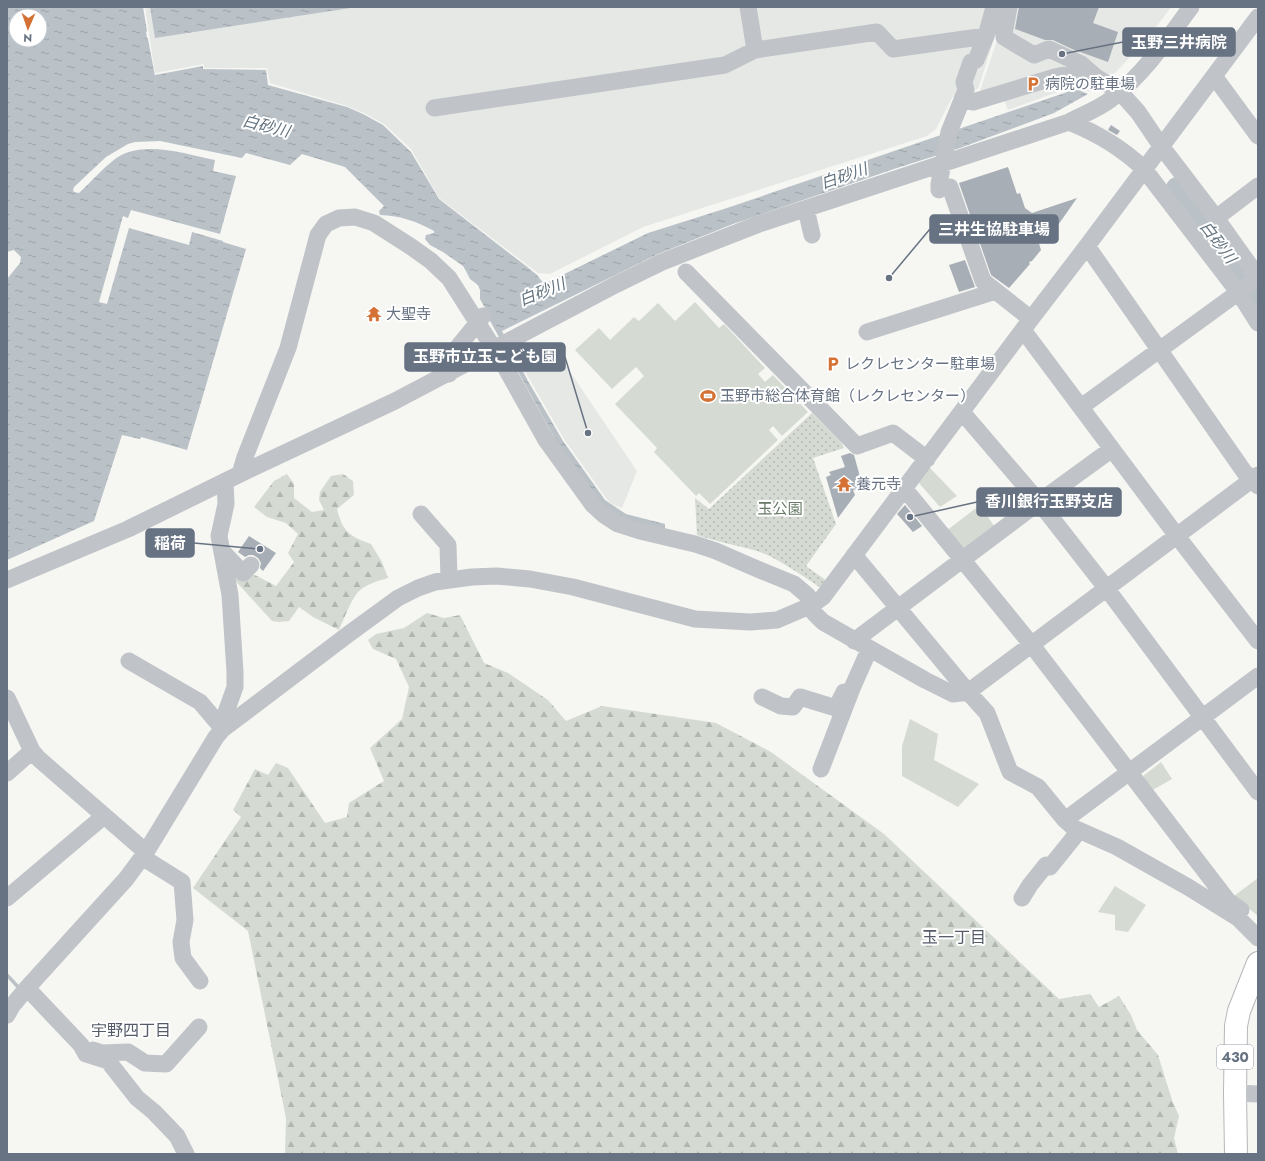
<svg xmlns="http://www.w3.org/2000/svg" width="1265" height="1161" font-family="Jost,'Noto Sans JP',sans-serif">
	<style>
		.built { fill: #e6e8e6 }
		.grass { fill: #d5dbd3 }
		.forest { fill: url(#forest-firs) }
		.park { fill: url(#park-dots) }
		.water { fill: url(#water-ripples); fill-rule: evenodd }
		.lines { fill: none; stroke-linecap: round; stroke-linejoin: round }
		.stream { stroke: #bac2c8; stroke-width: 3.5 }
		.river { stroke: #bac2c8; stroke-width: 22 }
		.building { fill: #a8aeb5 }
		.highway-casing { stroke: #b5b7bb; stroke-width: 24 }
		.minor { stroke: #c0c3c7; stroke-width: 17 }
		.highway { stroke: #fff; stroke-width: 22 }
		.labels { text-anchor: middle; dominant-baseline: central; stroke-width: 4; stroke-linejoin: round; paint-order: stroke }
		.shield { fill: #fff; stroke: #959ca8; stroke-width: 1 }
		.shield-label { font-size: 14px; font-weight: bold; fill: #677282 }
		.poi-label { font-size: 15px; fill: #677282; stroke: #fff; text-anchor: start }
		.park-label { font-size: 15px; fill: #677a66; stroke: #fff }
		.water-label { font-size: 16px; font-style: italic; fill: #63737f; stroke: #fff }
		.neighbourhood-label { font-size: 16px; fill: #555c68; stroke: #fff }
		.leader { fill: none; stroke: #677282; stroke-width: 1.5 }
		.callout-dot { fill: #677282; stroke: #fff; stroke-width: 1.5 }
		.callout { fill: #677282; stroke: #677282; stroke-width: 1.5 }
		.callout-label { font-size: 16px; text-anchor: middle; font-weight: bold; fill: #fff }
	</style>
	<defs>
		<pattern id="forest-firs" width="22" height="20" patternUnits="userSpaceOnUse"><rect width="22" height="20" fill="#d5dbd3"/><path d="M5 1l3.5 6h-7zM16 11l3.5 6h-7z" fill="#b1b6b1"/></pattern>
		<pattern id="park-dots" width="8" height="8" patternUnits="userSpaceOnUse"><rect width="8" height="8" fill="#d5dbd3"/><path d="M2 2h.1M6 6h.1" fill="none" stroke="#b1b6b1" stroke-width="1.8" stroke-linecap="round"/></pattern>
		<pattern id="water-ripples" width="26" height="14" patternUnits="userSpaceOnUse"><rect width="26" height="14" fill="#bac2c8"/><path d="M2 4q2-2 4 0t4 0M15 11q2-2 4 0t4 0" fill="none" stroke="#9ba2a8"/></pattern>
	</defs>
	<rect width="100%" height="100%" fill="#f6f6f3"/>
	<path class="built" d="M145,7H1002L997,30L978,89L954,94L936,129L927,136L643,227L550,274L538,273L439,198L411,149L384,124L364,113L344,105L270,83L267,68H204V64L155,73Z
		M1005,7H1171L1148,38L1117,71L1090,92L1079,88H1069L1008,110L1004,100L972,111L980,91L999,34Z
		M541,351L547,359L556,351L637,471L622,508L612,504L606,498L564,439L519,361Z"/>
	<path class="grass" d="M695,302L719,328L724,324L765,368L758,374L765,382L773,375L808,412L782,436L773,426L769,430L778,440L710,504L699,493L696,496L654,452L657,448L615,404L644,376L636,367L612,389L575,350L599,328L610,340L634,317L639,321L658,303L675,321Z
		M929,467L957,496L940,507L919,483Z
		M980,505L996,529L962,554L946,531Z
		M910,719L938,734L934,760L979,784L958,807L902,776V746Z
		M1161,762L1172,779L1151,791L1143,776Z
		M1258,878V916L1234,896Z
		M1115,886L1146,905L1128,932L1115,930V915L1098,912Z"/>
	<path class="forest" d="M287,474L294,484V498L312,512L324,510L319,500L320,492L331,476L343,474L353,481L354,495L337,509C343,532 349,536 371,544L382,562L388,578C378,581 367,584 359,591C351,599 344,619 339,630L313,617L299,607L289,621L279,622L272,621L231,576L249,572L276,586L294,562L288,553L298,534L286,523L267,517L254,507L274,481Z
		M427,613L444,618L460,615L484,663L508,673L548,700L566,721L602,706L716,723L771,752L884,834L1059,999L1090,994L1099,1007L1119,996L1131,1015L1137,1030L1158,1055L1172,1100L1179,1116L1174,1138L1178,1154H285L286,1118L248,931L193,888L241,817L233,810L255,769L268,775L276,763L288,768L325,823L347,817L349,803L384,781L370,748L402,719L409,687L396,659L373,649L368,640L376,634L404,628Z"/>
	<path class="park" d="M812,413L841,442L844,448L813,458L836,524L806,566L827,581L821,588C802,576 778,558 757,551C737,545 717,542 697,535L695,498L709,509Z"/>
	<path class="water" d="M7,7H143L147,31L146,32L147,38L148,39L155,76L157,100L155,75L203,66V69L266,70L268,85L347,107L363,114L383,125L411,152L439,199L526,266L537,275L544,284L648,233L727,208L1073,90H1079L1088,94L1054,113L960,148L897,168L733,224L658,254L502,331L528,381L563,441L605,500L626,514L665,524V531L624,519L602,504L558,444L489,319L486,310L480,299V290L478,285L470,279L466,271L463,266L443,252L430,245L425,239L426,235L434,233V231C416,221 401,216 380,215L379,211L384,206L345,167L302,154L290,165L246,153L242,158L160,141L135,142L128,144L106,157L74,187L73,190L74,192L79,193C91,182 102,169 115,159C142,139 185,154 215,160L213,171L236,176L220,234L131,210L128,218L123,216L99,302L107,304L129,228L189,245L192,232L223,241V242L246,249L187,450L141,437L140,439L122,435L94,521L7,560V279L20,263L21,257L14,250L7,252ZM16,16H40V40H16Z
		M150,7H357L155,38Z"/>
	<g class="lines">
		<path class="stream" d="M7,975L20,989"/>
		<path class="river" d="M1177,188L1258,295"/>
	</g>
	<path class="building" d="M1019,7H1099L1093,23L1118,32L1108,62L1072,49L1053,40H1045L1015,29Z
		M1111,125L1120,131L1117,135L1108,130Z
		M1008,167L1017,194L1020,193L1025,208L1032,213L1077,198L1056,228L1036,234L1041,250L1032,261L1029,262L1030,264L1009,288L991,275L959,183Z
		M965,260L975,287L959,292L949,265Z
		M850,453L854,455L862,484L858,485L860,488L853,490L855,495L838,518L826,477L831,475L829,472L845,467L841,456Z
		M905,505L922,526L913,532L897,514Z
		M249,536L276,553L263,571L260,568L261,563L258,558L253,555H249L245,557L238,552Z"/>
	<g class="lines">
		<g class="highway-casing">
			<path id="highway" d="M1236,1154L1235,1093L1236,1026L1239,1011L1258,963"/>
		</g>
		<path class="minor" d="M748,7L755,50
			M1009,7L1004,34V37L1007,39L1034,55L1049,49L1081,64L1096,77L1120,92L1138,112L1161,146L1216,218L1258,277
			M1214,76L1258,136
			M962,99L973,102L1055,77L1077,72H1090
			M434,108L725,65L755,50L877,32L893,49L986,36
			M1069,122C1097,133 1122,148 1144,169L1239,293L1258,323
			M950,187L983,281L1031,319
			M939,190V184L949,132L966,90L964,82L971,62L976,60L986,36L994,7
			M806,209L812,235
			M1216,218L1258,186
			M1087,246L1245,473L1253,479L1258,486
			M686,272L857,446L893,433L927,459
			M1023,330L1177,536L1258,641
			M867,332L996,291
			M449,374L444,364L483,316
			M1081,407L1258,278
			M962,412L1039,502L1107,589L1258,792
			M240,474L245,457L288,348L318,235L326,224L339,218L355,217L374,223L410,246L431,261L449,278L503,363L546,440L593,505L604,515L618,524L640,531L695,544L716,551L755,568L794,584L808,596L814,613L823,622L925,680L953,694L968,692L1258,475
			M904,488L1031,644L1228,901L1241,910
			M421,514L448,545L449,579
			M222,551L243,573L251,565
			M854,555L968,692L987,713L1010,772L1038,787L1065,820L1074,828L1117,847L1188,887L1238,918L1258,938
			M7,580L128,529L240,474L395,401L617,284L662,262L759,224L1069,122C1082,115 1098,109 1110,100C1143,75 1167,40 1191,7
			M854,641L1039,502L1112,449
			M129,661L200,702L223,729
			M762,697L781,706L793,707L800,697L836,708L844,692
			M7,698L32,751L39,759L146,852
			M223,729L225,715L235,687V672L230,595L219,536L226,504L225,481
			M821,769L853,686L869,650
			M7,773L32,751
			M1065,820L1258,676
			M142,857L182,882L185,920L181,942L183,958L200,981
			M7,898L104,816
			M1022,898L1030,885L1046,865L1050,867L1079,831
			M27,988L81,1045L86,1054L108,1061L137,1098L154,1112L177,1136L186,1154
			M7,1015L12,1006L27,988L126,879L146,852L216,737L223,729L350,633L398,598L418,588L435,582L472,577L497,576L530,579L573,587L695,619L750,622L777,620L812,605L823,597L1031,319L1087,246L1258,17
			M93,1050L102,1053L128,1052L145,1063L166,1064L199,1027
			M1235,1093L1258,1094"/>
		<use href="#highway" class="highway"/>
	</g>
	<defs>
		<g id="parking-bare" transform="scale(1.2)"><path d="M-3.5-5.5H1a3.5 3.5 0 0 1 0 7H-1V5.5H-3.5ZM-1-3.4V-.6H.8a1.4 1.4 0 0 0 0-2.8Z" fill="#d57134" stroke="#fff" stroke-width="2.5" paint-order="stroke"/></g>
		<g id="temple-bare" transform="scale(1.2)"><path d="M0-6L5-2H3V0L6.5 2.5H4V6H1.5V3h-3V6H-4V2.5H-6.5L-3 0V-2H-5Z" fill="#d57134" stroke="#fff" stroke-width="2.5" paint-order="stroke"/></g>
		<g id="stadium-bare" transform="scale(1.2)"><path d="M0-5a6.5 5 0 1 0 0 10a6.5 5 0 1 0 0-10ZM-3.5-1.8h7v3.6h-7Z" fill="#d57134" stroke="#fff" stroke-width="2.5" paint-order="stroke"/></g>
	</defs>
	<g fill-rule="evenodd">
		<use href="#parking-bare" x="1033" y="84"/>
		<use href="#temple-bare" x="374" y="314"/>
		<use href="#parking-bare" x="833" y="364"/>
		<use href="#stadium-bare" x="708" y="396"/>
		<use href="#temple-bare" x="844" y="484"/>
	</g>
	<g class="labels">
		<rect class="shield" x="1217" y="1045" width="36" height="24" rx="3"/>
		<g class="shield-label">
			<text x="1235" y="1057">430</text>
		</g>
		<g class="poi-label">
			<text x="1045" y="84">病院の駐車場</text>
			<text x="386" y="314">大聖寺</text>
			<text x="845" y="364">レクレセンター駐車場</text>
			<text x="720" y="396">玉野市総合体育館（レクレセンター）</text>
			<text x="856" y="484">養元寺</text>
		</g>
		<g class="park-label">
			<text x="780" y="509">玉公園</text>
		</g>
		<g class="water-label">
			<text transform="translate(266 126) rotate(14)">白砂川</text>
			<text transform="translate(844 176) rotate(-19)">白砂川</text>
			<text transform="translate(1218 242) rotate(53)">白砂川</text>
			<text transform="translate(542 292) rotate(-22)">白砂川</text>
		</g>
		<g class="neighbourhood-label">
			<text x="954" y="937">玉一丁目</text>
			<text x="131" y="1030">宇野四丁目</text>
		</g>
	</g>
	<path class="leader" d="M1062 54L1123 42M889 278L930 229M588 433L565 357M910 517L977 502M260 549L194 543"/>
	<g class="callout-dot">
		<circle cx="1062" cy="54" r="4"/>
		<circle cx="889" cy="278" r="4"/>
		<circle cx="588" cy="433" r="4"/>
		<circle cx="910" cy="517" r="4"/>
		<circle cx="260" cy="549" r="4"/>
	</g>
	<g class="callout">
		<rect x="1123" y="28" width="112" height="28" rx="4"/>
		<rect x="930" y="215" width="128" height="28" rx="4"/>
		<rect x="405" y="343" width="160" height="28" rx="4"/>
		<rect x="977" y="488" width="144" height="28" rx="4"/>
		<rect x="146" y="529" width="48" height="28" rx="4"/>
	</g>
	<g class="callout-label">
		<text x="1179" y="48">玉野三井病院</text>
		<text x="994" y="235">三井生協駐車場</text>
		<text x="485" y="362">玉野市立玉こども園</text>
		<text x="1049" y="507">香川銀行玉野支店</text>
		<text x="170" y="549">稲荷</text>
	</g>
	<rect width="1265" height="1161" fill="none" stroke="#677282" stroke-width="16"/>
	<g transform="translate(28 28) rotate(182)"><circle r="19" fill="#ffffff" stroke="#c2c7cd"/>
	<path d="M0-3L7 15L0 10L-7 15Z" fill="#d57134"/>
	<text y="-6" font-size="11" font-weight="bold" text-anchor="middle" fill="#677282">N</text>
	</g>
</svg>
